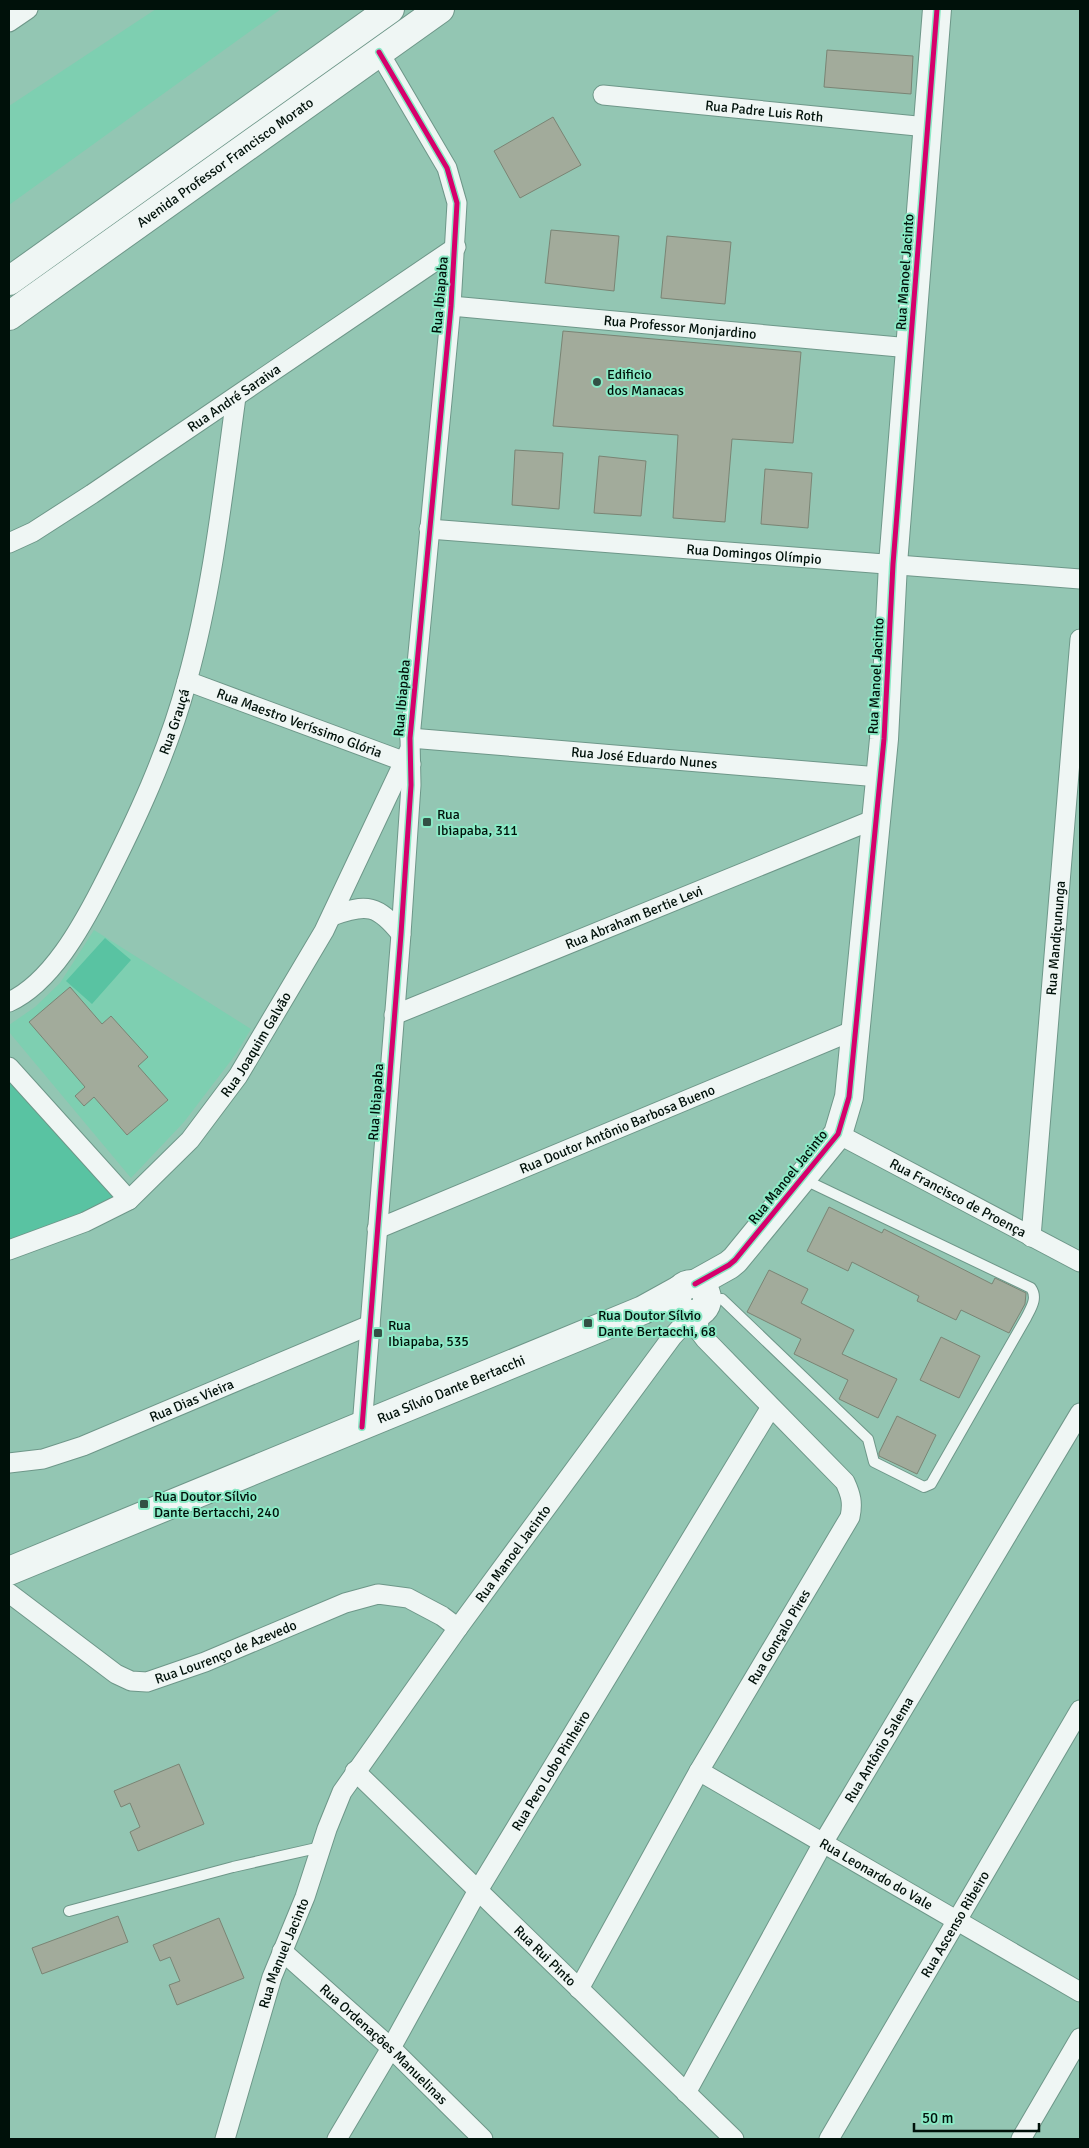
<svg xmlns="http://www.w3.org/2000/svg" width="1089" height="2148" font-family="Signika,sans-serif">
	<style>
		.built { fill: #7ecfb1 }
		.green { fill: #59c3a2 }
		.building { fill: #a2ab9b; stroke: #7a8474 }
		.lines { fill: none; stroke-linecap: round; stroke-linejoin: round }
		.lane-casing { stroke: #6e9789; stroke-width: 12 }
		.street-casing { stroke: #6e9789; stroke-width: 21 }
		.secondary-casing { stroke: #6e9789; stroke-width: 30 }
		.highway-casing { stroke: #6e9789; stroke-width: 30 }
		.lane { stroke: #eff6f4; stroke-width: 10 }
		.street { stroke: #eff6f4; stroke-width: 19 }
		.secondary { stroke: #eff6f4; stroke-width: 28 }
		.highway { stroke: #eff6f4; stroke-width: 28 }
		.cycleway-casing { stroke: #8ae9c5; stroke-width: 8 }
		.cycleway { stroke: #d6006c; stroke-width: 5 }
		.poi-dot { fill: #335045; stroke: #8ae9c5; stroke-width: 2 }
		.labels { text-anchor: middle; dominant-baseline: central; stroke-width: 4; stroke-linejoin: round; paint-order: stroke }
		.street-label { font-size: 14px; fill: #00110a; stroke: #8ae9c5 }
		.poi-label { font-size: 14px; fill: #00110a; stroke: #8ae9c5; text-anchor: start }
	</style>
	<rect width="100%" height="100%" fill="#93c6b3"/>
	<path class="built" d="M156,9H281L9,205V106Z
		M94,930L251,1029L236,1054L184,1122L131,1178L9,1032V1025L35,1007L60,983Z"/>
	<path class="green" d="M105,938L131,960L92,1004L66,981Z
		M9,1068L128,1198L9,1248Z"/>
	<path class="building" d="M827,50L913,56L911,94L824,87Z
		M553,117L581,165L520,198L494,151Z
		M551,230L619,236L614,291L545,283Z
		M667,236L731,242L725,304L661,298Z
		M563,331L801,352L793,443L732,439L725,522L673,518L678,435L553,426Z
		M515,450L563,453L559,509L512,505Z
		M599,456L646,461L641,516L594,513Z
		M765,469L812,473L808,528L761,524Z
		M70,987L102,1024L111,1016L148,1057L138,1066L168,1100L127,1135L94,1097L84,1106L75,1096L85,1087L29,1022Z
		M829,1207L882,1233L884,1229L992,1284L995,1278L1026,1293L1025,1304L1009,1333L961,1310L956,1320L917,1301L919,1296L852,1262L848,1271L807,1251Z
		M769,1270L808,1289L801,1303L854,1330L842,1354L897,1379L878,1418L839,1399L848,1380L794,1354L801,1339L747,1312Z
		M941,1337L980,1356L959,1398L920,1380Z
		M897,1416L936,1435L917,1474L879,1456V1453Z
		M179,1764L204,1824L138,1851L130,1832L140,1827L130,1803L121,1807L114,1791Z
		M118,1916L128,1942L42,1974L32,1948Z
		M219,1918L244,1978L177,2005L169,1985L180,1981L170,1957L160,1961L153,1945Z"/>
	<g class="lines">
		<g class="lane-casing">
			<path id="lane" d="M707,1301L722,1299L868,1439L874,1462L924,1487L931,1484L1026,1318C1031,1308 1038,1298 1031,1288L803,1179
				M69,1911L233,1867L321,1847"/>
		</g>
		<g class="street-casing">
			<g id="street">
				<path d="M9,22L28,9"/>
				<path id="s1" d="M603,95L927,127"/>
				<path id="s2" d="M451,306L910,348"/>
				<path id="s3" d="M429,529L1080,579"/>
				<path id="s4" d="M9,543L33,532L92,494L456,247"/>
				<path id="s5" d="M187,681L411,764"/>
				<path id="s6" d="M410,738L879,777"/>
				<path d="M332,916C367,903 378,905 401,934"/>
				<path id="s7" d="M9,1002C51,983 82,926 102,887C136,821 168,752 187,681C213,588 223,492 236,397"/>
				<path id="s8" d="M394,1015L875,819"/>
				<path d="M9,1067L129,1200"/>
				<path id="s9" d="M838,1134L1080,1262"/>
				<path id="s10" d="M377,1229L857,1029"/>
				<path id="s11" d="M1031,1237L1080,639"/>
				<path id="s12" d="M9,1250L85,1222L129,1200L190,1140L238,1076L324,931L409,751"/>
				<path d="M362,1427L401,934L411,785L410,738L451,306L457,203L447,168L379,52"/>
				<path id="s13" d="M9,1463L43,1459L83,1446L370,1325"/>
				<path id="s14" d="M9,1593L116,1674L131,1681L147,1682L205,1662L345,1603L378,1594L408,1598L442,1616L458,1628"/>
				<path id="s15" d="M355,1771L734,2139"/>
				<path id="s16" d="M699,1771L1080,1992"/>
				<path id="s17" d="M282,1951L391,2048L483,2139"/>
				<path id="s18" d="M579,1989L699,1771L850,1517C853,1503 851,1495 845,1482L705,1339L699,1331L698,1312"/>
				<path id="s19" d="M686,2093L823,1843L1080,1413"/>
				<path id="s20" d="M225,2139L272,1977L305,1897L327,1829L342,1792L458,1628L672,1337L694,1313"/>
				<path id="s21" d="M337,2139L391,2048L477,1892L771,1407"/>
				<path id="s22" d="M829,2139L1080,1710"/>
				<path d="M1021,2139L1080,2038"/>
			</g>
		</g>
		<g class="secondary-casing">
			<g id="secondary">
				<path d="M695,1284L729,1265L735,1260L838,1134L849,1097L884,739L893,564L937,9"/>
				<circle cx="692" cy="1299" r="15"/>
				<path id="s23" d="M9,1571L643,1310L681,1289"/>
			</g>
		</g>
		<g class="highway-casing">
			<g id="highway">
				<path d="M9,281L390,9"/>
				<path id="s24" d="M9,316L440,9"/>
			</g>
		</g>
		<use href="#lane" class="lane"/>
		<use href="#street" class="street"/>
		<use href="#secondary" class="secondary"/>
		<use href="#highway" class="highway"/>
		<g class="cycleway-casing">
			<path id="cycleway" d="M695,1284L729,1265L735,1260L838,1134L849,1097L884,739L893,564L937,9
				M362,1427L401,934L411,785L410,738L451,306L457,203L447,168L379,52"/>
		</g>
		<use href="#cycleway" class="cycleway"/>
	</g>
	<g class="poi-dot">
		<circle cx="597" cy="382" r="5"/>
		<rect x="422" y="817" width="10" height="10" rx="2.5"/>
		<rect x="583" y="1318" width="10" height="10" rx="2.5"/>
		<rect x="373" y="1328" width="10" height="10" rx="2.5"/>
		<rect x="139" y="1499" width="10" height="10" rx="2.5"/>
	</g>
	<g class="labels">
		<g class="street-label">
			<text stroke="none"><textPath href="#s1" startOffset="162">Rua Padre Luis Roth</textPath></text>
			<text stroke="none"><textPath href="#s24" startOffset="265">Avenida Professor Francisco Morato</textPath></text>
			<text transform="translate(905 272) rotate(-86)">Rua Manoel Jacinto</text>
			<text transform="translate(440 295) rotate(-85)">Rua Ibiapaba</text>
			<text stroke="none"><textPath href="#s2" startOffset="230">Rua Professor Monjardino</textPath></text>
			<text stroke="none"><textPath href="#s4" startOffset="268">Rua André Saraiva</textPath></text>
			<text stroke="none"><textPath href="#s3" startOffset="326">Rua Domingos Olímpio</textPath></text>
			<text transform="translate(876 676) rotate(-87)">Rua Manoel Jacinto</text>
			<text transform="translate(402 698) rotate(-85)">Rua Ibiapaba</text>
			<text stroke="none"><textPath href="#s7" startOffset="331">Rua Grauçá</textPath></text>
			<text stroke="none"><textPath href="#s5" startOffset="120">Rua Maestro Veríssimo Glória</textPath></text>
			<text stroke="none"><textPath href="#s6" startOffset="235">Rua José Eduardo Nunes</textPath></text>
			<text stroke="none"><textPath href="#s8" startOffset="259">Rua Abraham Bertie Levi</textPath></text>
			<text stroke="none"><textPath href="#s11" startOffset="300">Rua Mandiçununga</textPath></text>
			<text stroke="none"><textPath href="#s12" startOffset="332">Rua Joaquim Galvão</textPath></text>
			<text transform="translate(376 1102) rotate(-86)">Rua Ibiapaba</text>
			<text stroke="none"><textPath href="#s10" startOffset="260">Rua Doutor Antônio Barbosa Bueno</textPath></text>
			<text transform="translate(788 1177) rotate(-51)">Rua Manoel Jacinto</text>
			<text stroke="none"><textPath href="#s9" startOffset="136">Rua Francisco de Proença</textPath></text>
			<text stroke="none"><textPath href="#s23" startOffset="478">Rua Sílvio Dante Bertacchi</textPath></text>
			<text stroke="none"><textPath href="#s13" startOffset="194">Rua Dias Vieira</textPath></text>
			<text stroke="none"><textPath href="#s20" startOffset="660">Rua Manoel Jacinto</textPath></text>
			<text stroke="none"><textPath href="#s18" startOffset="405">Rua Gonçalo Pires</textPath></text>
			<text stroke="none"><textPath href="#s14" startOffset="251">Rua Lourenço de Azevedo</textPath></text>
			<text stroke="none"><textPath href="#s19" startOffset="394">Rua Antônio Salema</textPath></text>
			<text stroke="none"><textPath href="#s21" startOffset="426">Rua Pero Lobo Pinheiro</textPath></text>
			<text stroke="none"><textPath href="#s16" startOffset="205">Rua Leonardo do Vale</textPath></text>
			<text stroke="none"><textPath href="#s22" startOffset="249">Rua Ascenso Ribeiro</textPath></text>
			<text stroke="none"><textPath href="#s20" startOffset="195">Rua Manuel Jacinto</textPath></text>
			<text stroke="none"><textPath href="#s15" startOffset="265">Rua Rui Pinto</textPath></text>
			<text stroke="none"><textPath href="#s17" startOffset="138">Rua Ordenações Manuelinas</textPath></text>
		</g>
		<g class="poi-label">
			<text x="607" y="374">Edificio<tspan x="607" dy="16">dos Manacas</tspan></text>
			<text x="437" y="814">Rua<tspan x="437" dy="16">Ibiapaba, 311</tspan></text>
			<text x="598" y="1315">Rua Doutor Sílvio<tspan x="598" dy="16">Dante Bertacchi, 68</tspan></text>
			<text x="388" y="1325">Rua<tspan x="388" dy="16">Ibiapaba, 535</tspan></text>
			<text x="154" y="1496">Rua Doutor Sílvio<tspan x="154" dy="16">Dante Bertacchi, 240</tspan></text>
		</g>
	</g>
	<rect width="1089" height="2148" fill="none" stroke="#00110a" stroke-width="20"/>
	<path d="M914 2123v8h125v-8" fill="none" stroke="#00110a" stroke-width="2.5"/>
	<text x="922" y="2123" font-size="15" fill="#00110a" stroke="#8ae9c5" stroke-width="4" paint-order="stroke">50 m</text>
</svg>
